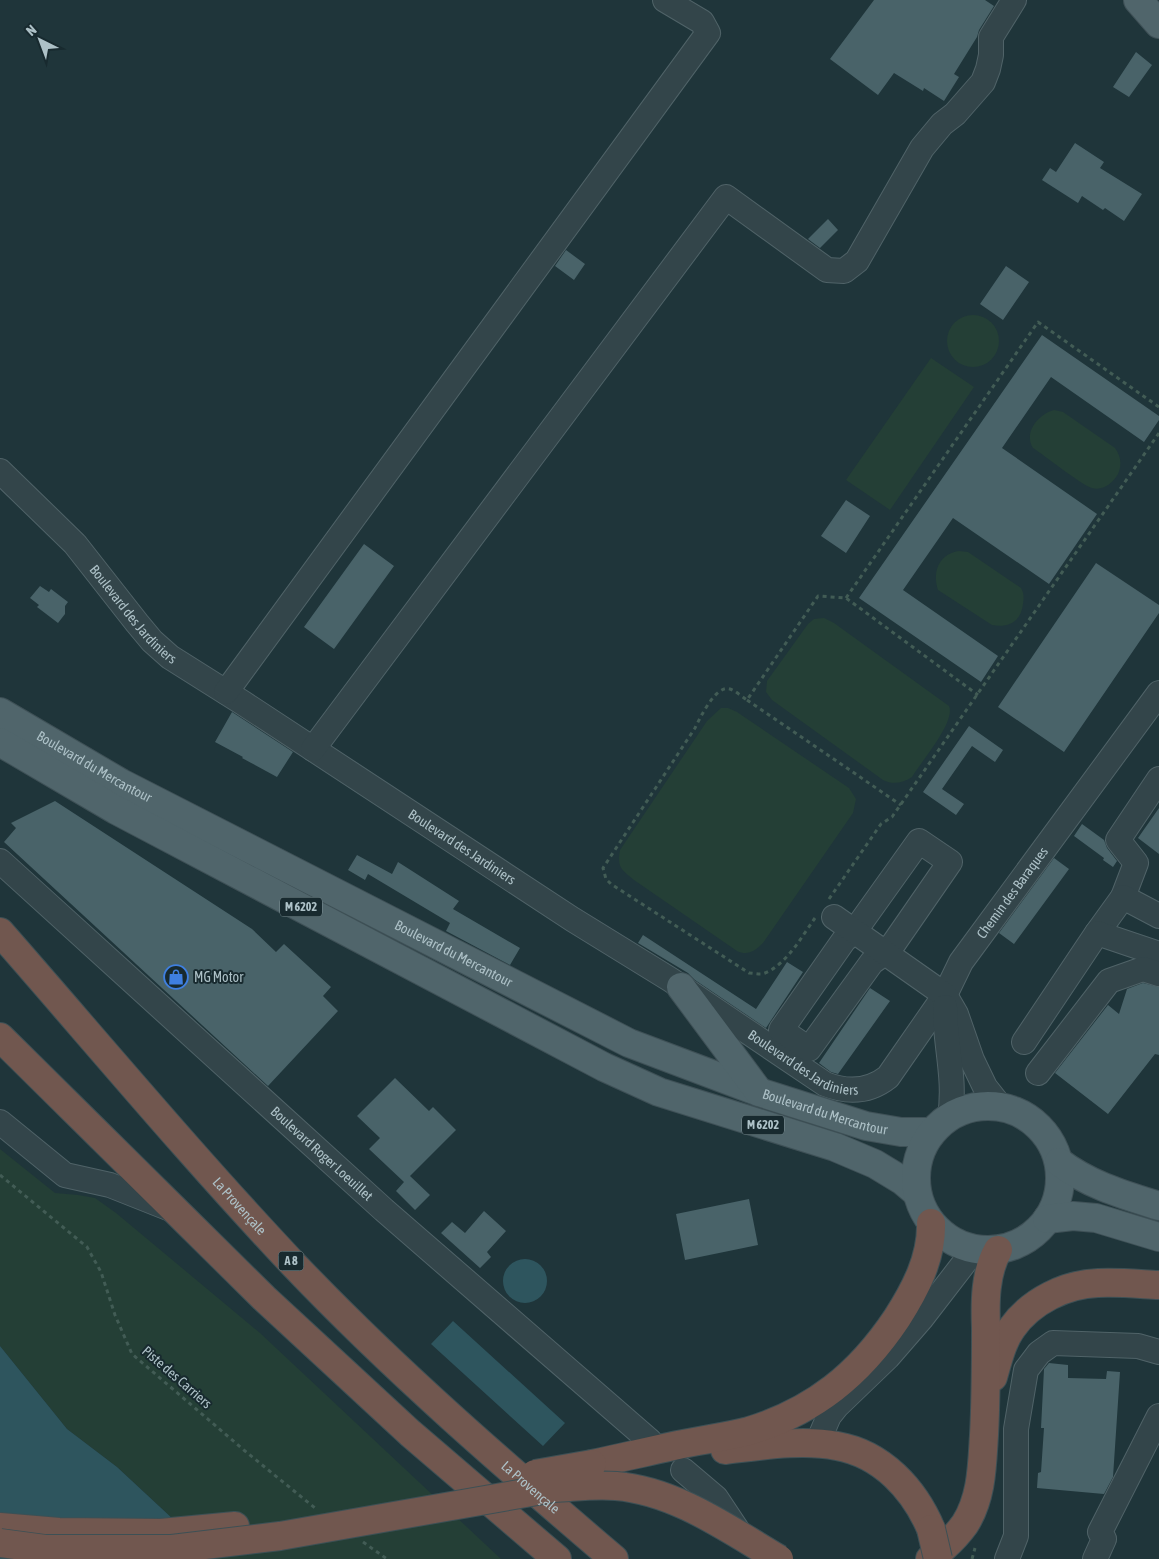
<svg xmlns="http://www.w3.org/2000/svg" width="1159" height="1559" font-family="'Asap Condensed',sans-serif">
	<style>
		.green { fill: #243f36 }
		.water { fill: #2e555e }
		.building { fill: #496369 }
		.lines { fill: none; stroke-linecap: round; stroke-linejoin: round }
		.minor-casing { stroke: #506368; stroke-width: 26 }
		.major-casing { stroke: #3f5157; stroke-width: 30 }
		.highway-casing { stroke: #3d5055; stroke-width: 30 }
		.path { stroke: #425c55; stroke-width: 3; stroke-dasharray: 4 4; stroke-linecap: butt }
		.minor { stroke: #33454a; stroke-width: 24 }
		.major { stroke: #50656b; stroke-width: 28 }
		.highway { stroke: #71574f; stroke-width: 28 }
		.highway-bridge-casing { stroke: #3d5055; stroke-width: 30; stroke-linecap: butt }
		.highway-bridge { stroke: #71574f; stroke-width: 28 }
		.labels { text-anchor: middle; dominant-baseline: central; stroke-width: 4; stroke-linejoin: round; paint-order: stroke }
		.shield { fill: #182a2f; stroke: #809499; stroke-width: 1 }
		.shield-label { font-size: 12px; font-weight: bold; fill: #adc1c7 }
		.street-label { font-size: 14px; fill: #adc1c7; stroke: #182a2f }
		.poi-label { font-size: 14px; fill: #adc1c7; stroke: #182a2f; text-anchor: start }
	</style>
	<rect width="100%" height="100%" fill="#1f353a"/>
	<path class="green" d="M947 341a26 26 0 1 1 52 0a26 26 0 1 1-52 0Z
		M931,358L974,387L890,510L846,480Z
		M1054,410L1063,412L1115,448C1121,456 1122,465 1118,474C1113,483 1103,491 1092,488C1083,486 1044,455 1033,448C1023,432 1039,414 1054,410Z
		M959,551L968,552L1021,588C1024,593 1024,598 1023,604C1021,622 1008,628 992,625L938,590C932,572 939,554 959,551Z
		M824,618L834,623L949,706C956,722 921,762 912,777C903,783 893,785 883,780L772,700L766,692L767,681L808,624L814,619Z
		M721,708H728L737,712L849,788L856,799L853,813L763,943C755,951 748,956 737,951L634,880C621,869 617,868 620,850L707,721Z
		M0,1149L55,1193L78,1195L95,1198L116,1213L260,1333L501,1559H216L117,1467L67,1429L0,1346Z"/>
	<path class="water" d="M503 1281a22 22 0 1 1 44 0a22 22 0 1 1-44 0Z
		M453,1321L565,1423L543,1446L431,1344Z
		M0,1346L67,1429L117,1467L216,1559H0Z"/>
	<path class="building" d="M874,0H985L994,6L979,30L977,37L954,74L959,77L944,101L924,88L923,91L894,73L878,95L830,59Z
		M1136,52L1152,65L1129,97L1113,87Z
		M1075,143L1104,162L1100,168L1142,194L1124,221L1105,208L1103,210L1082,196L1078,203L1042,180L1050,168L1056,172Z
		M828,219L838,230L820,248L808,239Z
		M566,250L585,264L574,280L555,266Z
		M1006,266L1029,282L1003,320L980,304Z
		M1042,335L1159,416V420L1144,442L1051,377L1002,448L1097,514L1049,584L953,518L903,590L998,656L981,682L859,598Z
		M846,500L870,516L846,553L821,536Z
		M364,544L394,566L334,649L304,627Z
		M1096,563L1159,605V613L1064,752L998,707Z
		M40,586L49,592L51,589L68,602L65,606V614L58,623L37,607L39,605L30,598Z
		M232,712L293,752L277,777L242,758L243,757L215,742Z
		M969,726L1003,750L995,762L972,746L942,789L964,804L956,815L923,792Z
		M55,801L252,929L276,952L284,944L331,987L323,996L338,1011L268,1086L4,842L16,828L11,823Z
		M1159,808V854L1138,838Z
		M1082,824L1104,840L1107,848L1117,861L1113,867L1103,860L1104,858L1074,836Z
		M357,855L392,874L398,862L459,901L453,909L520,948L510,965L446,931L450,923L368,874L365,880L348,870Z
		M1054,858L1069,869L1014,944L999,933Z
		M643,935L756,1009L787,962L803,972L766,1028L695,980L688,973L638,943Z
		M1143,983L1159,987V1055L1155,1054L1108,1114L1055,1073L1108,1005L1119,1014L1127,989Z
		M870,988L890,1001L838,1074L831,1072L819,1063Z
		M395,1078L429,1111L433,1107L456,1130L410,1176L430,1195L415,1210L396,1191L404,1182L369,1149L380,1138L357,1116Z
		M749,1199L758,1245L685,1260L676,1214Z
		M484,1211L506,1231L487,1252L491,1257L480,1268L441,1233L452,1222L465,1233Z
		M1049,1363L1068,1365V1378L1106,1379L1107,1371L1120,1372L1113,1477L1104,1494L1037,1488L1038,1473L1041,1472L1044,1428H1041L1044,1369Z"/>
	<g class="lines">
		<g class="minor-casing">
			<g id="minor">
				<path id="s1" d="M0,471L75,544L137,623L152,641L170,657L243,703L572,919L671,980L825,1084C848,1093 869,1092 888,1077L945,995L961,962L1159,693"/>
				<path d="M226,692L708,33L702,22L665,0"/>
				<path d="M313,749L726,197L827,270L844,271L857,261L922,148L942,124L955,114L983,82L988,69L991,55V37L1014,0"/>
				<path d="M919,841L950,862L894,943L885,953L872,962L809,1049L781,1030L844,940L854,932Z"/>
				<path id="s2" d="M0,861L384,1210L650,1441"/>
				<path d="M1123,897L1136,863L1118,840L1159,779"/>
				<path d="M834,917L945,995L956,1014L972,1060L985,1087L1000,1106"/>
				<path d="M1097,933L1123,897L1159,916"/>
				<path d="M945,1007C945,1044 956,1079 950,1116"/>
				<path d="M1024,1042L1097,933L1159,954"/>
				<path d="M1038,1073L1109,981L1143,969L1159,974"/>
				<path d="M0,1122L65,1175L110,1185L173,1210"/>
				<path d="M817,1444L829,1416L837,1406L888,1357L921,1319L975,1249"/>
				<path d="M683,1470L716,1498L742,1537"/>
				<path d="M1007,1559L1016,1536V1429L1026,1370L1039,1353L1053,1343L1138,1346L1159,1352"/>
				<path d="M1095,1559L1104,1539L1100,1532L1159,1416"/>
			</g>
		</g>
		<g class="major-casing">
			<g id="major">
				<path d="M1138,0L1159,24"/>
				<path id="s3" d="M0,712L121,783L629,1043L759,1092L866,1126L901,1132H931"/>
				<path d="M0,742L116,810L604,1067L659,1092L835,1147L875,1164L903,1181L916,1192"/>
				<path d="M681,987L759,1092"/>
				<circle cx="988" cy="1178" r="72"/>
				<path d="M1059,1162C1089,1185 1124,1195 1159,1206"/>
				<path d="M1047,1219L1073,1216L1096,1218L1159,1237"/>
			</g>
		</g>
		<g class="highway-casing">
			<g id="highway">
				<path id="s4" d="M0,932C98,1044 193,1158 295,1266C395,1371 504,1465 614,1559"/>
				<path d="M0,1037L264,1298L410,1433L557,1559"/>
				<path d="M993,1377C998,1360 1002,1342 1012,1328C1031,1301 1066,1284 1098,1283C1118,1282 1139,1284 1159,1285"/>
				<path d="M725,1450C760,1446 802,1439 837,1446C882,1454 914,1489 931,1529"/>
				<path d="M592,1464C621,1458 649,1451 678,1445C701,1440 726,1437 749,1431C814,1411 859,1375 897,1318C915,1290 932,1258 931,1223"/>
				<path d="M0,1527L59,1532L161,1533L235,1526"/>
				<path d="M930,1559C944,1548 955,1538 965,1524C982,1497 982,1466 984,1435C986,1399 986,1364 986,1328C985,1302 985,1273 998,1250"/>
			</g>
		</g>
		<path class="path" d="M846,598L1038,322L1159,407
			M747,700L901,805
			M829,899L881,824L892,817L1159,433
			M815,918C802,936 787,964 765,973C760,975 755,973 749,973L611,884L606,879L603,868L695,728C700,718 716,684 730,689C736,691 742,697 747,700L818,596L846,598L978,695
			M0,1175L87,1247L101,1272L115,1315L132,1354L245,1451L315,1508
			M363,1542L387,1559
			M972,1559L975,1548"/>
		<use href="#minor" class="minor"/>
		<use href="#major" class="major"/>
		<use href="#highway" class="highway"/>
		<g class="highway-bridge-casing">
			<path id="highway-bridge" d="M535,1474L592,1464
				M931,1529L938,1559
				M0,1543L45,1549H172L280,1536L554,1488C575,1487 595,1484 616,1486C676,1491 728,1529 779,1559"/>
		</g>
		<use href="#highway-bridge" class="highway-bridge"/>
	</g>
	<defs>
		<g id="shop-ring" transform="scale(1.25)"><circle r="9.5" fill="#182a2f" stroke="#3f7fe0" stroke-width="1.5"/><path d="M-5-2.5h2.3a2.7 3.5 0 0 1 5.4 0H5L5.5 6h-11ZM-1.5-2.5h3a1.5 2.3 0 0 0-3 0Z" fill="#3f7fe0"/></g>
	</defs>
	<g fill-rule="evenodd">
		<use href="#shop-ring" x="176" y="977"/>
	</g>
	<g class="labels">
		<g class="shield">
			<rect x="280" y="897.5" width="42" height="19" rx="4"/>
			<rect x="742" y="1115.5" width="42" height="19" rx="4"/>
			<rect x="278.5" y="1251.5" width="25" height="19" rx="4"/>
		</g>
		<g class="shield-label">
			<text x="301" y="907">M 6202</text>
			<text x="763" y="1125">M 6202</text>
			<text x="291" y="1261">A 8</text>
		</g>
		<g class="street-label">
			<text stroke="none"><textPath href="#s1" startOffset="196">Boulevard des Jardiniers</textPath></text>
			<text stroke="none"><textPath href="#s3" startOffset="109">Boulevard du Mercantour</textPath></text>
			<text stroke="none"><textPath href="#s1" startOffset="601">Boulevard des Jardiniers</textPath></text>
			<text stroke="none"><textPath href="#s1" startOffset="1324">Chemin des Baraques</textPath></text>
			<text stroke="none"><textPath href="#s3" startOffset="514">Boulevard du Mercantour</textPath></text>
			<text stroke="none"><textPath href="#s1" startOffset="1006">Boulevard des Jardiniers</textPath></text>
			<text stroke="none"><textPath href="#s3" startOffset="919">Boulevard du Mercantour</textPath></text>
			<text stroke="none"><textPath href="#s2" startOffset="435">Boulevard Roger Loeuillet</textPath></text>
			<text stroke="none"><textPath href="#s4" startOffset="364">La Provençale</textPath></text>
			<text transform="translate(177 1377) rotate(41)">Piste des Carriers</text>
			<text stroke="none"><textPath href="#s4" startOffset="769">La Provençale</textPath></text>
		</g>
		<g class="poi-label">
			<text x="194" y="977">MG Motor</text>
		</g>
	</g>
	<g transform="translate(40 40) rotate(318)" stroke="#182a2f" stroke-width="4" paint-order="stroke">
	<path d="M0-4L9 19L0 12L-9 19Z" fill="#adc1c7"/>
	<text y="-8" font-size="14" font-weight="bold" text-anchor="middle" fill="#adc1c7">N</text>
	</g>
</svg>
